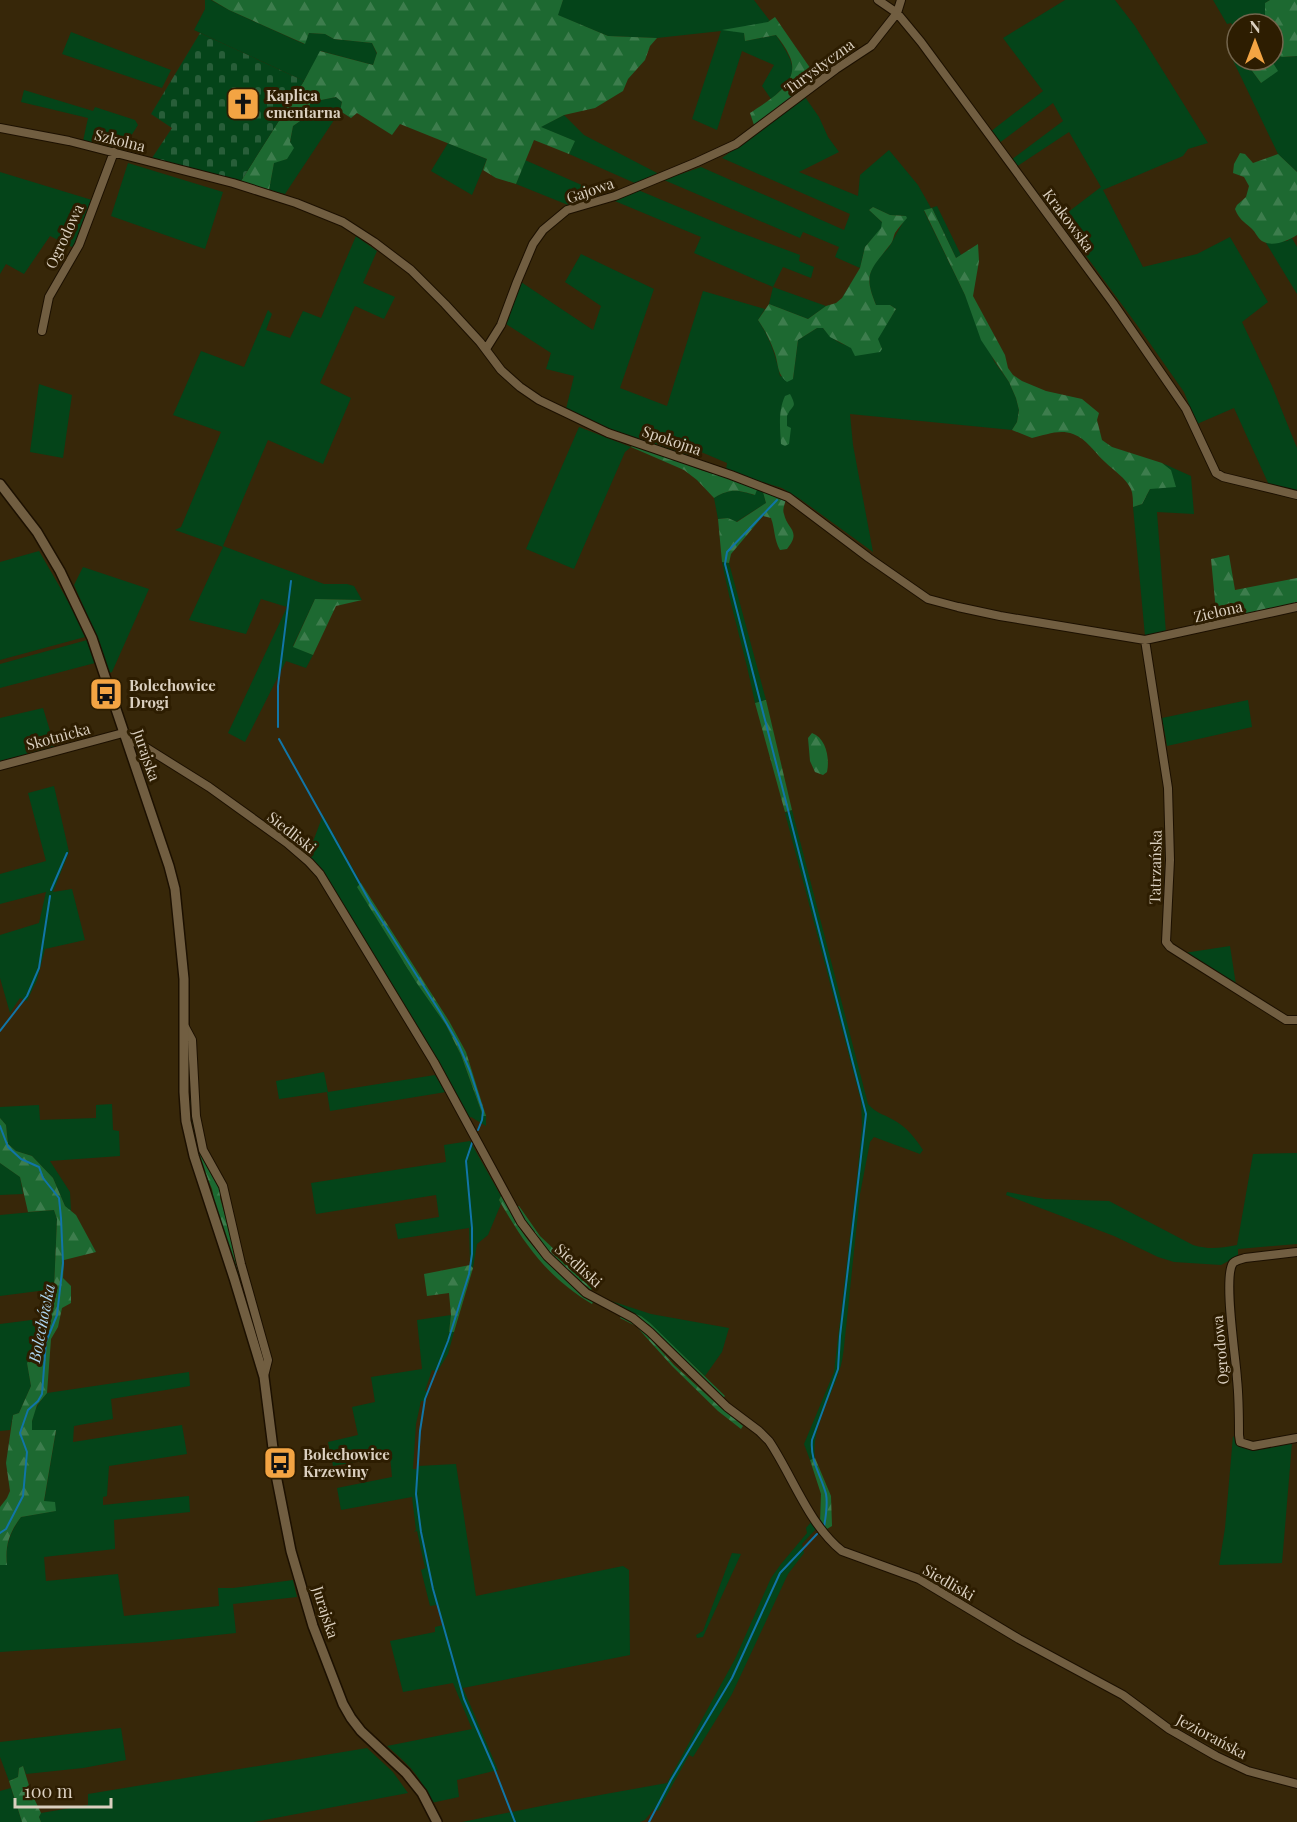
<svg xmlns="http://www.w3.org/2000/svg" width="1297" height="1822" font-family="'Playfair Display',serif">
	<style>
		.grass { fill: #044419 }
		.forest { fill: url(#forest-firs) }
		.cemetery { fill: url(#cemetery-stones) }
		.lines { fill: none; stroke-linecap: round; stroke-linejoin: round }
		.stream { stroke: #1175a7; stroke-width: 2 }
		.minor-casing { stroke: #1c1000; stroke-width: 10 }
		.tertiary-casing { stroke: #1c1000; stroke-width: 12 }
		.minor { stroke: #715e41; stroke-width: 8 }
		.tertiary { stroke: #715e41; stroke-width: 9 }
		.labels { text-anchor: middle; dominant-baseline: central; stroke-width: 6; stroke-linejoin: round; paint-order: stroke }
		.street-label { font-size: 15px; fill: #dbd0c0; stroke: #2d1d01 }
		.poi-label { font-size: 15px; font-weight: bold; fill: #dbd0c0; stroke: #2d1d01; text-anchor: start }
		.water-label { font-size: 16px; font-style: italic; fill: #acd4f0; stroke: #2d1d01 }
	</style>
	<defs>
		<pattern id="forest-firs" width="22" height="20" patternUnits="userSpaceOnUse" patternTransform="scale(1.5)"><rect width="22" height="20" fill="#1d6931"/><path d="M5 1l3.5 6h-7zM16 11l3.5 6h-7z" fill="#3d7d4d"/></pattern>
		<pattern id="cemetery-stones" width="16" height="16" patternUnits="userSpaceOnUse" patternTransform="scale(1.5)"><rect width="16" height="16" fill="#044419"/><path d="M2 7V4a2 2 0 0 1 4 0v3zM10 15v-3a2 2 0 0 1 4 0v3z" fill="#285e39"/></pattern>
	</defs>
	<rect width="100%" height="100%" fill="#372709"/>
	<path class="grass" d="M205,0H211L229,10L304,44L309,33L325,34L334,39L372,43L377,54L373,65L321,51L304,81L194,30L205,9Z
		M563,0H754L770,21L744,33L745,41L776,35C796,66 801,73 771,99L762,86L774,65L742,51L717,130L692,119L721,31L657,38L608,36L557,15Z
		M1065,0H1115L1135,26L1208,143L1188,149L1183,156L1103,190L1143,267L1197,254L1230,237L1268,302L1242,322L1272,386L1297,448V491L1269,485L1234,408L1197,424L1184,392L1137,325L1059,219L1101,187L1069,132L1016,167L1011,160L1063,121L1053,103L998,144L990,132L1043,91L1003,38Z
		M1213,0H1270L1265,3V24H1237V32L1231,23L1227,24Z
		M71,32L171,70L162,88L62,54Z
		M1237,47V60H1244L1261,83L1273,63L1261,60H1273V54L1282,57L1297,56V172L1278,154L1229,52Z
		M24,90L93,111L95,107L135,120L138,125L122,150L83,141L88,118L21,102Z
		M336,97L342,102L340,111L285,194L269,190L274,162L287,159L293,126L303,119L311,102Z
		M805,97L819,117L828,137L839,152L799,172L858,196L860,175L889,150L918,185L931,208L937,206L961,255L956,258L932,208L924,211L968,301L994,361L1009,382L1016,398L1019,410L1017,422L1012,430L850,414L853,445L873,552L800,499L782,488L726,471L727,463L694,449L687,456L607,429L566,409L574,376L546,369L551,353L506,324L521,282L593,330L601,306L565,282L581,254L654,289L620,388L667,406L703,291L765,309L758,320C770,338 776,356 780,376L793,379L798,340L817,328H823C841,350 856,348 882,349L877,339L896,309L890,305H876C868,285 865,274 880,257C884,252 889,248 892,242C897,233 900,227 906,218V216L890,215L873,207L869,210L882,222V228L865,247L860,268L835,257L839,247L803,232L800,238L664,180L701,167L844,230L850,214L722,158Z
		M564,115L584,135L659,174L637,184L569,154L574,141L540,127Z
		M448,143L487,159L472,195L431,171Z
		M525,160L602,194L568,205L516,184Z
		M128,163L223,192L205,249L111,216Z
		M0,172L92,200L74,248L50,236L24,274L6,264L0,274Z
		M638,190L736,231L800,255L799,261L814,267L811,278L783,267L773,287L826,306L808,319L769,304L773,287L694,253L701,237L610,199Z
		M356,236L377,251L363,283L395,297L384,319L355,306L320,383L351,398L323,464L268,440L223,546L324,584H347L354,586L362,600L315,599L293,646L313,655L306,668L286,661L245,742L228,733L287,607L261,599L246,634L189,620L223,547L175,530L181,527L221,432L173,415L201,351L244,367L268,310L272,314L266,330L290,338L303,311L321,318Z
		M1292,238L1297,247V294L1266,243L1287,241Z
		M39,384L72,395L63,458L30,452Z
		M579,427L631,447L625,452L574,569L526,549Z
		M1162,463L1191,476L1194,514L1157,512L1166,633L1145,636L1133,507L1142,504L1150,489L1171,470Z
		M758,487L765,491L763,492L766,503L736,522L728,518L718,519L714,498C731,488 737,490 754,495Z
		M39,551L72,608L85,637L0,660V562Z
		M722,562L729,563L766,700L755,703C746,656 731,610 722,562Z
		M83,567L149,589L112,672L109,673L99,642L74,585Z
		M87,640L95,663L0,688V664Z
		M1248,700L1252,727L1167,746L1162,718Z
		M43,708L55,747L0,761V718Z
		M54,786L69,852L53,892L72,889L85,940L45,949L37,980L27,1001L20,998L10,1013L0,978V935L39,923L46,892L0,904V874L46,861L28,793Z
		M792,810L868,1104C876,1114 887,1115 897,1122C908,1129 916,1139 923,1150L920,1154L874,1137L870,1142L860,1194L844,1347C843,1355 842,1364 839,1371C831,1398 811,1430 815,1458L810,1460L804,1444L834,1372L858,1168L862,1126L861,1101L785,813Z
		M323,815L361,883L358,887L446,1025L461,1055L483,1116H486V1126L471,1117L469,1118L323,872L308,855Z
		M1230,946L1236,985L1184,953Z
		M324,1072L328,1092L435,1075L446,1092L330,1111L327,1092L279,1099L276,1081Z
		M112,1104L113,1130L119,1131L120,1156L50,1161L70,1192L71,1211L65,1206L53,1178L32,1156L16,1151L8,1144L6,1125L0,1118V1107L39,1105L40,1120L96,1118V1105Z
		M470,1141L501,1196L499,1200L501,1204L488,1235L477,1244L473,1268L470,1265L469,1228L398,1239L395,1224L439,1217L436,1195L316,1214L311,1183L446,1162L444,1145Z
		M1297,1153V1244L1238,1249V1256L1221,1265L1174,1262L1158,1257L1114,1236L1006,1195L1007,1192L1045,1199L1109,1201L1193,1245C1210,1250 1220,1248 1237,1245L1253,1154Z
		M0,1163L20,1177L23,1194L0,1195Z
		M54,1210L57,1219L54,1289L0,1296V1215Z
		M608,1300L651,1314L729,1328L722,1352L705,1376L641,1316L627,1312L607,1302Z
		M451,1315L449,1332H454L448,1354L437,1372L432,1370L425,1391L429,1392L425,1401H421L416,1424L413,1469H417L418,1466L456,1464L476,1596L623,1566L629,1570L630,1655L463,1688L498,1770L457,1780L459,1797L431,1803C419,1774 411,1767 387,1746L472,1729L453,1683L403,1692L390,1641L435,1632V1627L443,1625L437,1605L430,1606L421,1570L425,1568L417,1531L414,1532L416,1530L412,1497L341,1510L337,1488L392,1477L390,1456L333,1466L328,1442L358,1435L352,1407L375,1402L371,1377L422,1369L417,1320Z
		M47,1318L46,1325L35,1337L33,1354L27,1363L31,1386L19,1413L13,1415L10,1430L0,1431V1324Z
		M189,1372L190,1386L111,1399L113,1419L74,1426L73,1442L182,1425L187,1454L109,1466L107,1496L103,1497V1505L189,1496L190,1512L114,1520L115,1549L44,1557L46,1581L118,1574L124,1616L219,1606L218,1588H233L293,1580L297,1597L233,1604L236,1633L152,1642L0,1652V1565L7,1564C5,1546 10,1532 21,1517L55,1511L44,1502L56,1431L32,1430C31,1414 36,1406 47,1393Z
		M1233,1436L1238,1443H1292L1282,1563L1219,1565L1225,1528Z
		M820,1518V1524L825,1530L820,1536L816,1529L802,1544L804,1553L788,1574L732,1694L693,1757L689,1755L658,1811L654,1809L645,1820L640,1822H462L561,1802L667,1783L735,1659L771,1578L781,1564L807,1533L806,1528L812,1521Z
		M732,1553L741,1554L703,1637L697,1638L696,1635L703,1631Z
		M121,1728L126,1760L83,1768L26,1774L23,1766L19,1768L18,1777L9,1781L0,1757V1742Z
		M367,1748L393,1772L408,1793L254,1822H41L39,1817L41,1813L88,1805V1794Z
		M11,1788L21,1819L22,1822H0V1791Z"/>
	<path class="forest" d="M212,0H563L558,15L608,36L657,38L650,46L645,60L628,79L623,91L595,108L564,115L541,127L575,141L569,154L534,140L516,184L496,178L483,170L487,159L400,124L392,135L357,113L351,118L340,111L342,102L336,97L311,102L303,119L293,126L290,142L294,148L287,159L274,163L269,190L241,181L304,81L320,51L373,65L377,53L372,43L334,39L325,34L309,33L305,44L229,10Z
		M1270,0H1297V56L1282,57L1273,54V24H1265V3Z
		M775,17L817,78L754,125L750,113C769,100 803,82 789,55C786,48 781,41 776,35L745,41L744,33L722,30L768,22Z
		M1244,60H1261L1273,63L1278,71L1261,83Z
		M1240,153L1245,154L1253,163L1278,154L1297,172V235C1289,240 1274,247 1264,242C1258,240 1256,232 1251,228C1243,221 1239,219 1235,209L1237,205L1246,197L1249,186L1244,177L1233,173L1234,164Z
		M873,207L890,215L906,216L907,218C903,223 898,228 895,233C893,238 893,242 889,246C870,271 863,273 876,305H890L896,309L878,339L882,349L880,352L855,356L851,348L830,337L823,328H817L798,340L793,379L787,382C776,373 779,363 774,351C770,340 765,330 758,320L769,304L808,319L826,306L836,303L842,298L860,268L865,247L881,228L882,222L869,210Z
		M932,208L956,258L978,244L979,261L973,296L1005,355L1008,368L1013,375L1022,381L1046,391L1082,399L1099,413L1097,420L1102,440L1112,447L1162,463L1171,470L1176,487L1150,489L1142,504L1133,507C1133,501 1133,494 1131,489C1125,477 1114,471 1105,462C1094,452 1087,439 1073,434C1059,429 1046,435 1032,438L1012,430L1017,422L1019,410L1016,398L1009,382L981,340L965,295L924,210Z
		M790,394C798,409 792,404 787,416C787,417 787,425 787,426L791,428L789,444L785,446L781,444C780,428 778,411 785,396Z
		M633,444L701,470L758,487L755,495C737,490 731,488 714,498L697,480L684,470L631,447Z
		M765,491L786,499C785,504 782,509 784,514C787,529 802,531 787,549L780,550C774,540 775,529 771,518L763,516L731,554L729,563L722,562L718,519L728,518L737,522L766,503L763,492Z
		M1229,555L1235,590L1297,578V603L1217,621L1211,559Z
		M315,599L362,600L336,606L313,655L293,647Z
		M766,700L792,810L785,812L755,703Z
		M812,733C826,738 830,758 827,772L823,775L815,772L810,761L808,738Z
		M361,883L449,1021L466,1052L486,1116H483L461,1055L446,1025L416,982L357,887Z
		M188,1043L190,1048L201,1152L220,1188V1198L266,1361L263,1365L217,1216L212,1189L192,1141L189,1121Z
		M0,1118L6,1125L8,1144L16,1151L32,1156L53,1178L65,1206L76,1215L96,1252L64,1260L63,1278L71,1286V1303L62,1308L58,1327L51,1339L47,1393L37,1405L32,1421V1430H56L44,1501L55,1502L56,1511L21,1517C9,1533 5,1545 7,1565H0V1507L7,1498L10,1491L6,1463L13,1415L19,1413L31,1386L27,1363L33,1354L35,1337L46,1325L54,1289L57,1219L54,1210L28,1212L20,1177L0,1163Z
		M501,1196C509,1209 516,1224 525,1236C541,1259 572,1283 594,1300L592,1304C546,1276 525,1245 499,1200Z
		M519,1206L540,1236L593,1286L591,1290C562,1265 532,1243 516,1207Z
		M470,1265L473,1268L454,1332H449L451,1315L449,1293L427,1296L424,1274Z
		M628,1311L641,1316L650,1323L725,1396L722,1399L649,1325L627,1312Z
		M621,1316L637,1324L674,1365L720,1407L743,1426L741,1429L718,1411L672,1366L636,1326L620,1318Z
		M815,1458L831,1496L832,1526L825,1530L820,1524L821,1494L810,1460Z
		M23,1766L31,1792L41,1813L39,1817L41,1822H22L9,1781L18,1777L19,1768Z"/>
	<path class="cemetery" d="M200,33L304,81L241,181L152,158L172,128L151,114Z"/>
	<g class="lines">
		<path class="stream" d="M777,500L727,552L725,564L866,1114L840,1336L838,1369L812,1440C810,1461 821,1475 826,1494C828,1505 826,1516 824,1527
			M278,727V686L291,581
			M279,739L370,902L440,1012L458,1043L470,1071L483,1111L482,1120L478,1130
			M51,890L67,853
			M0,1031L27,996L39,968L50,896
			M0,1126L8,1147L21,1159L39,1167L43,1178L59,1198L61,1218L63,1263L57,1315L46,1342L42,1394L38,1401L28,1410L20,1433L27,1452L23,1496L6,1529L0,1533
			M472,1143L466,1161L472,1228V1254L469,1274L448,1341L425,1399L420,1431L416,1494L421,1532L433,1589L464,1699L494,1768L515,1822
			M649,1822L671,1780L732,1678L780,1573L817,1534"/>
		<g class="minor-casing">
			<path id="minor" d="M878,0L897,13L921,42L1113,303L1186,409L1216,473L1223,477L1297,495
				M0,128L69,141L233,183L296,203L343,222L374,242L411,270L445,304L480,342L501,370L520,387L539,400L608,433L731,475L788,497L869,558L928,599L958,607L1000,616L1145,640L1297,607
				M42,331L49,297L79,245L114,152
				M486,349L501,325L517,282L533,244L543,230L567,210L615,196L697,162L736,144L836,69L871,46L897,13L901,0
				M1145,640L1168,788L1170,860L1166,942L1170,947L1192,961L1286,1020H1297
				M128,743L137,742L209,787L287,843L309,862L320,874L434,1062L521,1222L547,1256L586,1293L633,1318L650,1332L727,1407L759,1431L769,1441C792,1475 809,1525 842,1551L919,1579L1019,1639L1123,1695L1169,1729L1216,1756L1248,1771L1297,1784
				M0,766L123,733
				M185,1027L192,1040L196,1116L203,1150L223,1186L241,1264L268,1360L264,1376
				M1297,1252L1245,1258C1241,1259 1236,1260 1233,1263C1223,1277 1236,1359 1237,1379C1239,1398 1239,1416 1239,1435L1240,1442L1253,1446L1297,1438"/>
		</g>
		<g class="tertiary-casing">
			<path id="tertiary" d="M0,484L37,532L60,571L92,638L169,866L175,889L184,979V1092L186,1121L194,1156L234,1278L264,1377L277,1480L291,1551L313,1626L343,1704L351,1718L361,1731L406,1773L422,1793L437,1822"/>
		</g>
		<use href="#minor" class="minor"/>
		<use href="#tertiary" class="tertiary"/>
	</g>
	<defs>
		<g id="church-square" transform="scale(1.725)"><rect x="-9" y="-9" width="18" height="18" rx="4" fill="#f3a443" stroke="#2d1d01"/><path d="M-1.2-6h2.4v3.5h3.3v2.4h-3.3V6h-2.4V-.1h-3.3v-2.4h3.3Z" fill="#111"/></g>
		<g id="bus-square" transform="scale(1.725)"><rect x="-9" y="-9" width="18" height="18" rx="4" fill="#f3a443" stroke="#2d1d01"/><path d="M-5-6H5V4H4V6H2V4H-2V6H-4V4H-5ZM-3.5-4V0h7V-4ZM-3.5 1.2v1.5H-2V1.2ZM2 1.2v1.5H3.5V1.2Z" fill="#111"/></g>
	</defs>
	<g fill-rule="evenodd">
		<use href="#church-square" x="243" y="104"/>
		<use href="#bus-square" x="106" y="694"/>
		<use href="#bus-square" x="280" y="1463"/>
	</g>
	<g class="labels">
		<g class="street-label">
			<text transform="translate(819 66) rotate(-36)">Turystyczna</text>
			<text transform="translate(120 140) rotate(14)">Szkolna</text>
			<text transform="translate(590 190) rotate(-19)">Gajowa</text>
			<text transform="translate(1069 220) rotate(53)">Krakowska</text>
			<text transform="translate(64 236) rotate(-65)">Ogrodowa</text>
			<text transform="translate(672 440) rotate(19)">Spokojna</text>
			<text transform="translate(1218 611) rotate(-13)">Zielona</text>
			<text transform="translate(58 736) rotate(-15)">Skotnicka</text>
			<text transform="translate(147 755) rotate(71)">Jurajska</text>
			<text transform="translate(292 832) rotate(38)">Siedliski</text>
			<text transform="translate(1155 867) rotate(-89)">Tatrzańska</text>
			<text transform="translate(579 1265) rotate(42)">Siedliski</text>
			<text transform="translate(1220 1350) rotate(-95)">Ogrodowa</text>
			<text transform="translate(949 1582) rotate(30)">Siedliski</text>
			<text transform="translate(326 1612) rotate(72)">Jurajska</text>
			<text transform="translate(1212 1736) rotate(28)">Jeziorańska</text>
		</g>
		<g class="poi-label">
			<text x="266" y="95">Kaplica<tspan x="266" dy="17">cmentarna</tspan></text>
			<text x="129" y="685">Bolechowice<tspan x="129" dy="17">Drogi</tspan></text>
			<text x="303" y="1454">Bolechowice<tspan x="303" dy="17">Krzewiny</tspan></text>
		</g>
		<g class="water-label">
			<text transform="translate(41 1323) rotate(-79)">Bolechówka</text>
		</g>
	</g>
	<g transform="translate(1255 42)"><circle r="28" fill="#2d1d01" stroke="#73654d" stroke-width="1.5"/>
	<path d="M0-4.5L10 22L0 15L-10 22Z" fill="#f3a443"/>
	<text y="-9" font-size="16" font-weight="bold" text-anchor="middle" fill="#dbd0c0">N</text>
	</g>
	<path d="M15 1798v9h96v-9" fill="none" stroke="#dbd0c0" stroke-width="3"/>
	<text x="24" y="1798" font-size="18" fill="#dbd0c0" stroke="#2d1d01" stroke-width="4.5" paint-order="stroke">100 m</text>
</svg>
